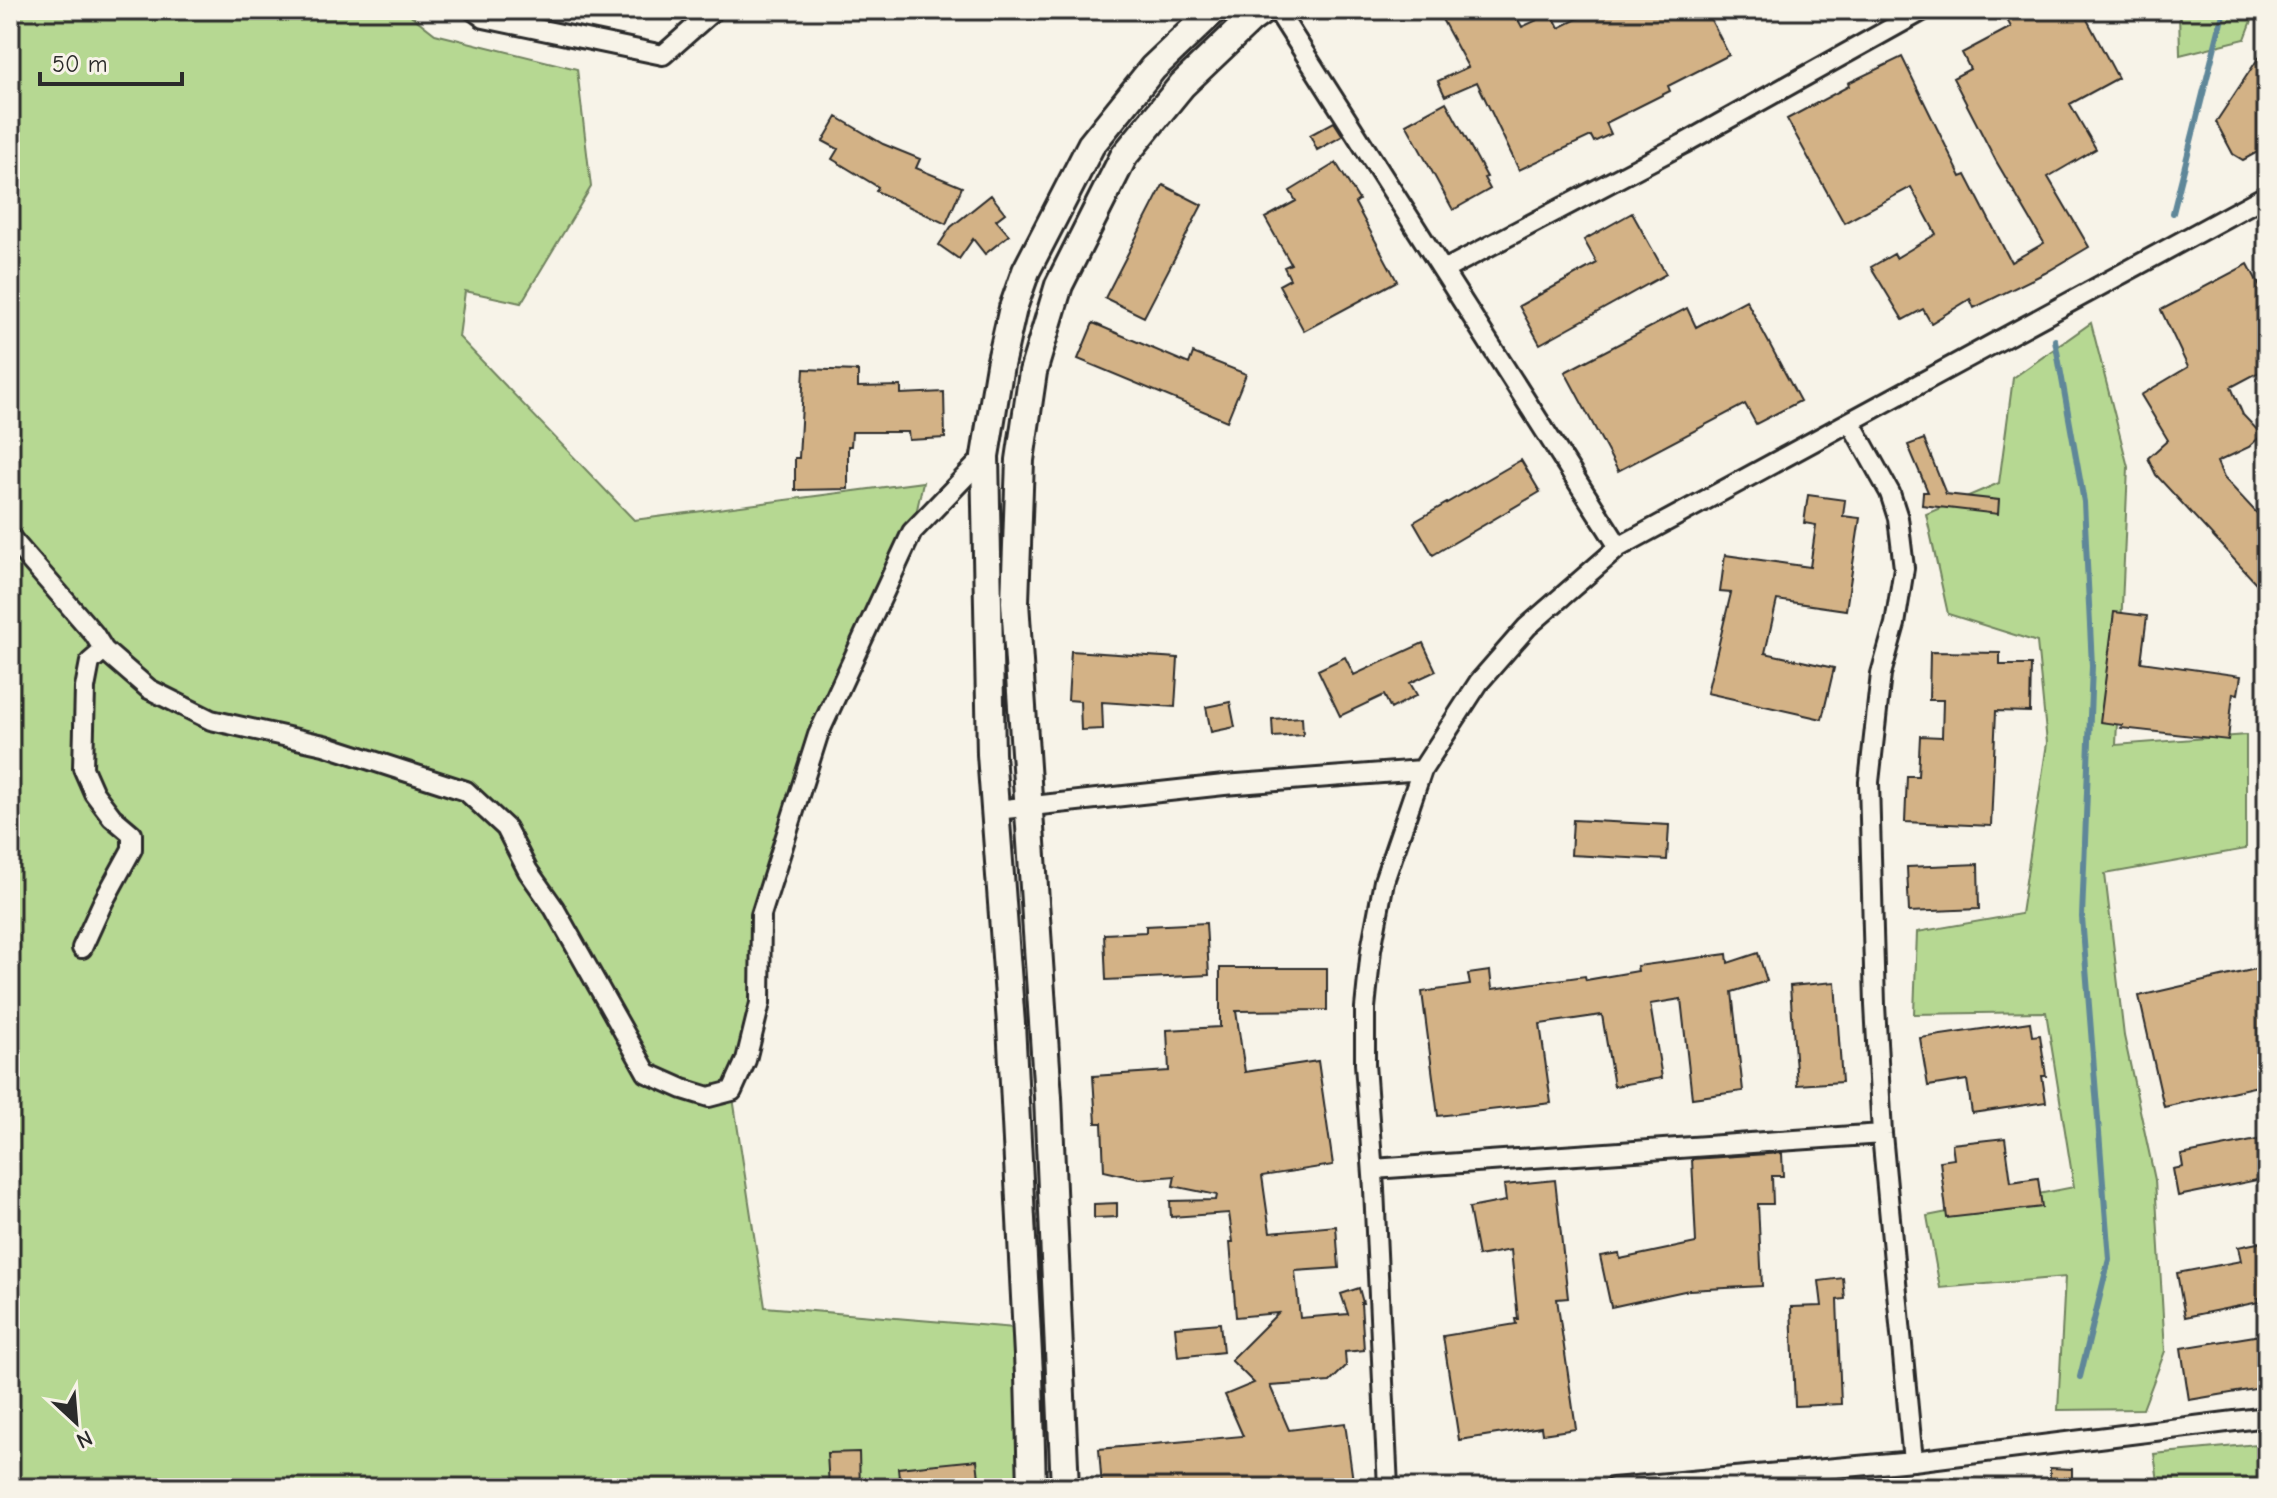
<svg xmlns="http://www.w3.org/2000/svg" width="2277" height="1498" font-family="'Comic Neue',sans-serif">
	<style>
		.green { fill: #b6d892; stroke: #70825e; stroke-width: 2 }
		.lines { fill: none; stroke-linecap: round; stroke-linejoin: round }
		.stream { stroke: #5f8799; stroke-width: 6 }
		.building { fill: #d3b286; stroke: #2b2b2b; stroke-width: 2 }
		.street-casing { stroke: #2b2b2b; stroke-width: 24 }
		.secondary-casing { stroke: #2b2b2b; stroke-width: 32 }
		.street { stroke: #f7f3e8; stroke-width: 18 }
		.secondary { stroke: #f7f3e8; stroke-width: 26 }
	</style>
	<rect width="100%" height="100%" fill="#f7f3e8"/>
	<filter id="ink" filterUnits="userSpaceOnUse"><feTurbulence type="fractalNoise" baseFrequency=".0125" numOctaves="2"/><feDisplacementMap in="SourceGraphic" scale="16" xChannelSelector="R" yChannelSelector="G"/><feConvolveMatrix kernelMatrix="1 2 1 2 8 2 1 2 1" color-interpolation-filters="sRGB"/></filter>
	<g filter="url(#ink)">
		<path class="green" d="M10,10H404L435,34L577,69L591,187L521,303L465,291L459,337L634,520L923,482L912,532L817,736L761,915L760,1003L732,1091L765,1307L1027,1329L1032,1488H10Z
			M2179,10H2256L2245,39L2180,55Z
			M2091,323L2128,467L2116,745L2246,735V849L2105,874L2124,1036L2155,1180L2165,1351L2143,1409L2058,1410L2065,1277L1940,1288L1927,1216L2074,1187L2046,1012L1914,1014L1917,932L2021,914L2047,743L2037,642L1948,614L1926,514L1999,483L2013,378Z
			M2267,1443V1488H2159L2154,1454Z"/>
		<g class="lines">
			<path class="stream" d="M2173,213L2224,10
				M2055,340L2084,502L2092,666L2082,917L2109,1259L2080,1377"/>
		</g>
		<path class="building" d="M1437,10H1513L1522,27L1552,13L1559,28L1595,10H1706L1729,55L1668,86L1670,91L1606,123L1611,134L1594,142L1591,136L1519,170L1477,82L1445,96L1438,81L1468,67Z
			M2002,10H2082L2118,78L2070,104L2096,149L2048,177L2089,247L2045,273L1974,308L1970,299L1931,323L1923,309L1903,320L1871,267L1894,254L1896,258L1936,234L1911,187L1844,223L1787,119L1849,86L1848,83L1902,57L1961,177L1966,175L2011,262L2044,243L1996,161L1953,78L1970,69L1962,53L2011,27Z
			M2267,45V147L2243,160L2233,154L2216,122Z
			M1446,102L1487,177L1484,178L1490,189L1453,210L1406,124Z
			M837,117L883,144L920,159L916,168L962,187L946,224L876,191L878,187L832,159L838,149L823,141Z
			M1334,122L1343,136L1317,150L1310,135Z
			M1336,163L1359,200L1355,203L1397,281L1304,331L1279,285L1290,279L1284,267L1291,264L1265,218L1296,201L1290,191Z
			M1163,185L1202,205L1144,317L1105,298Z
			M991,195L1005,213L996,220L1009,235L985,254L973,239L959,259L939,245L951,227Z
			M1632,213L1666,274L1540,344L1519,306L1597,263L1584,240Z
			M2248,264L2267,300V368L2231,387L2243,415L2262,435L2249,447L2217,462L2224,478L2267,524V595L2156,475L2148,458L2168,440L2141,395L2188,367L2161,310Z
			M1746,300L1800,401L1756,424L1745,404L1618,471L1565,372L1687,308L1696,327Z
			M1093,323L1189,364L1193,353L1246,374L1227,421L1078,359Z
			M804,369L858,371V387L901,386V394L944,392L945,438L909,440L908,432H852L851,446H848V489L795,490V458H799Z
			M1924,439L1946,494L1999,500L1998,514L1922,505L1923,492H1928L1908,445Z
			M1521,460L1540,492L1433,555L1414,522Z
			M1808,495L1845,500L1843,516L1860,518L1846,610L1777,600L1765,653L1834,668L1822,719L1707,693L1731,593L1720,592L1725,555L1810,567L1816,525L1804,523Z
			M2114,612L2147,616L2141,662L2241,676L2238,694L2233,693L2228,740L2121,728L2122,725L2100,722Z
			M1423,643L1436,671L1410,683L1417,695L1391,709L1384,695L1340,716L1318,670L1345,657L1354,675Z
			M1071,651L1178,658L1175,707L1102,702L1103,729L1081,730L1080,701L1068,700Z
			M1930,652L2000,653V665H2031L2030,712L1996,711L1991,826L1905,822L1907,776H1918L1920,736L1942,737L1943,700H1929Z
			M1230,702L1235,727L1211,732L1206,707Z
			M1302,717L1303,735L1273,737L1272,719Z
			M1573,820L1669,825L1667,860L1571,855Z
			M1978,864L1979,909L1909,912L1907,867Z
			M1206,923L1209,975L1106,980L1104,934L1146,932V926Z
			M1758,953L1767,981L1732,992L1743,1091L1692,1098L1681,999L1650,1004L1662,1078L1614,1086L1602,1015L1540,1024L1551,1103L1438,1116L1422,992L1470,985L1468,974L1490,971L1492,989L1585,976L1586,980L1638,971L1637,966L1727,954L1728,963Z
			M1220,968H1327V1010L1236,1011L1245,1072L1318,1061L1333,1165L1262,1176L1270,1232L1336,1226L1339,1268L1295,1271L1300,1318L1348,1314L1341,1294L1359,1288L1363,1303H1361L1364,1350L1345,1352L1346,1366L1330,1382L1270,1386L1289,1430L1345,1423L1354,1488H1102L1099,1449L1243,1436L1225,1395L1254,1383L1231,1360L1278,1313L1236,1317L1230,1242H1233L1229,1213L1171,1217L1170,1201L1216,1200L1217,1195L1173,1186L1175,1176L1139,1179L1104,1171L1102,1123H1096L1093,1076L1169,1071L1167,1030L1220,1027Z
			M2256,969L2264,1004L2259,1005L2267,1048V1084L2164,1107L2139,996Z
			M1835,982L1842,1082L1797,1085L1790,986Z
			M2030,1022L2032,1036L2040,1035L2046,1076H2042L2046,1102L1972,1113L1967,1080L1928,1086L1920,1038Z
			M2005,1138L2011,1182L2038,1178L2042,1207L1947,1218L1940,1161L1954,1159L1952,1144Z
			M2267,1138V1178L2178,1196L2173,1169L2183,1167L2181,1155Z
			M1782,1153L1783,1176H1772L1773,1204H1758L1762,1286L1689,1290L1611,1307L1600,1256L1619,1253L1620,1259L1696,1243L1692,1159Z
			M1555,1180L1568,1298L1557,1299L1576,1429L1542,1434L1541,1427L1459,1440L1443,1336L1516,1324L1515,1319H1518L1511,1250L1478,1256L1469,1208L1506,1201L1504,1185Z
			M1117,1203V1217L1094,1218V1204Z
			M2267,1241V1297L2258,1298L2259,1302L2185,1317L2177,1273L2241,1261L2238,1247Z
			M1843,1278L1845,1299L1837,1300L1841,1404L1795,1406L1791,1307L1822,1306L1819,1281Z
			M1220,1323L1223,1352L1178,1357L1175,1327Z
			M2267,1334V1387L2189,1400L2181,1348Z
			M859,1452L860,1488H829L827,1453Z
			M977,1460L980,1488H900L898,1468Z
			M2050,1468L2072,1469V1488H2050Z"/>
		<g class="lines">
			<g class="street-casing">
				<path id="street" d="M473,10L484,18L663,55L714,10
					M1277,10L1619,547
					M1444,270L1683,144L1924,10
					M1851,423L1890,493L1898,518L1904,568L1895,624L1881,674L1869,782L1875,1005L1882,1134L1913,1461
					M10,537L94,634L104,650L149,689L211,720L324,745L466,791L506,828L528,871L554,908L647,1073L683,1089L709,1097L732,1091L746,1060L760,1003L761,915L818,735L912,532L985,456
					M996,810L1224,785L1422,770
					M82,948L103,902L132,849V834L112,817L94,793L83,768L85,688L90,662L104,650
					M1373,1169L1882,1134
					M1388,1488L1374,1189L1365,1064V1008L1371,950L1384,881L1422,770L1479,682L1527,627L1619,547L2267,195
					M1613,1488L1913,1461L2267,1417"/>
			</g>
			<g class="secondary-casing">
				<path id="secondary" d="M1032,1488L1029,1375L1011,1024L991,754L985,456L1000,365L1013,308L1026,271L1091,145L1153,68L1214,10
					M1065,1488L1048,1097L1015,602L1020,460L1033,372L1059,285L1124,156L1182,85L1250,20L1264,10"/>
			</g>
			<use href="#street" class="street"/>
			<use href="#secondary" class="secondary"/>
		</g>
	</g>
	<rect width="2277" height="1498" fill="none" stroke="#f7f3e8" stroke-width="40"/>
	<rect x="20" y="20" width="2237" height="1458" fill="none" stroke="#2b2b2b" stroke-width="3" filter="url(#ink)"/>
	<g transform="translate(76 1422) rotate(154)" stroke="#f7f3e8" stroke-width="6" paint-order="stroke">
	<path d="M0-6L14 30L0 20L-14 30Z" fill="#2b2b2b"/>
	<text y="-12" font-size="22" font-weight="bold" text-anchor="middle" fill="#2b2b2b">N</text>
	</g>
	<path d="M40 72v12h142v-12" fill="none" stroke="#2b2b2b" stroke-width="4"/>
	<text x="52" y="72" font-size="24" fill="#2b2b2b" stroke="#f7f3e8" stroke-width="6" paint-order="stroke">50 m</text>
</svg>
